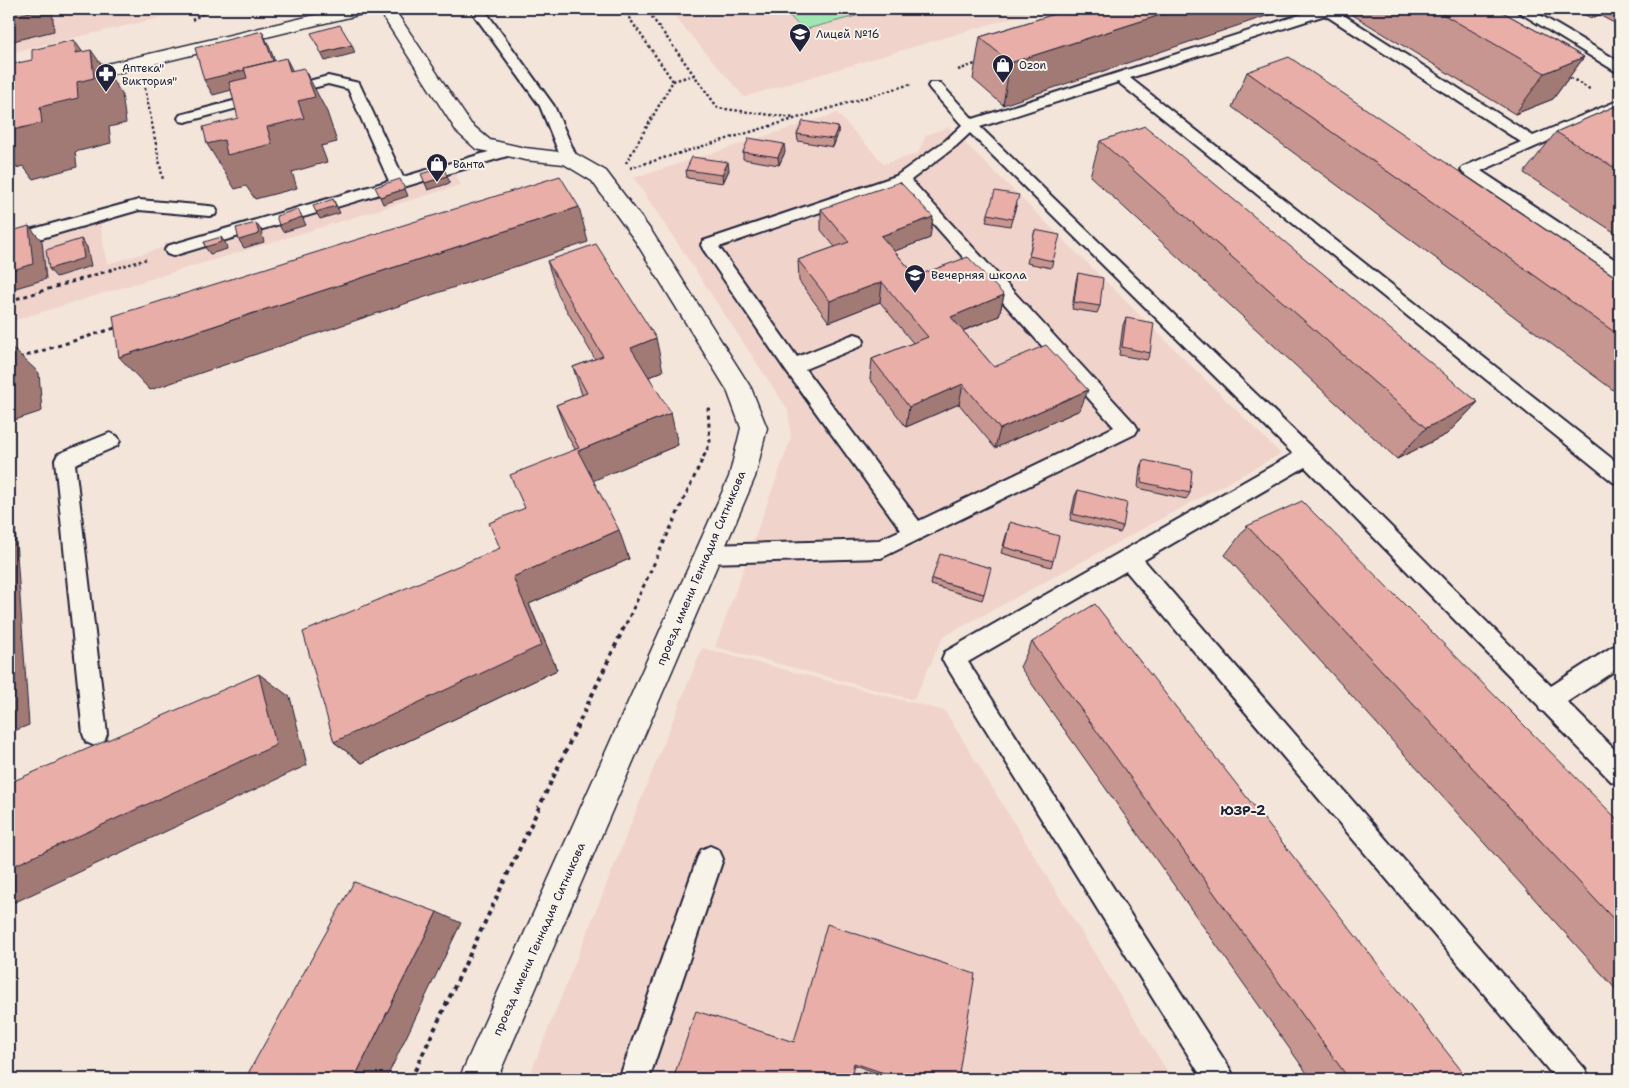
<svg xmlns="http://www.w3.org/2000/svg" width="1629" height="1088" font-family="'Shantell Sans',sans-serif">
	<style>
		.built { fill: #f0d4cb }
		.green { fill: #a0e6b3; stroke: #618477 }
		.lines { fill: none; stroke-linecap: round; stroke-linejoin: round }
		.service-casing { stroke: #22223b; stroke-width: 4 }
		.minor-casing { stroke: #22223b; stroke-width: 3 }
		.path-far2 { stroke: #22223b; stroke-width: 2.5; stroke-dasharray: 2.5 2.5; stroke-linecap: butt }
		.path-far1 { stroke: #22223b; stroke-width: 3; stroke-dasharray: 4 4; stroke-linecap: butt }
		.path { stroke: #22223b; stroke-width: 4; stroke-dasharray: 4.5 4.5; stroke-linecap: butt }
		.service { fill: #f7f3e8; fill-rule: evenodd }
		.minor { fill: #f7f3e8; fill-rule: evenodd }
		.wall { fill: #c89690; stroke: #22223b }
		.shaded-wall { fill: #a27a75; stroke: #22223b }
		.building { fill: #e8aea7; stroke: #22223b }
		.labels { text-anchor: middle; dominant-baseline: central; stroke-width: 4; stroke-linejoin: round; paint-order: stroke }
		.far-poi-label { font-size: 11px; fill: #22223b; stroke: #f7f3e8; text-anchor: start }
		.poi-label { font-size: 12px; fill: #22223b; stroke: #f7f3e8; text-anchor: start }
		.street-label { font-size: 12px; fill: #22223b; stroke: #f7f3e8 }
		.neighbourhood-label { font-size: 14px; font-weight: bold; fill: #22223b; stroke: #f7f3e8 }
	</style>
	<rect width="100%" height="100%" fill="#f4e5db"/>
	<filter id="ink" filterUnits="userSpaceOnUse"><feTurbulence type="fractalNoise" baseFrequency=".02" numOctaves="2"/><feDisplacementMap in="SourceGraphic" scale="10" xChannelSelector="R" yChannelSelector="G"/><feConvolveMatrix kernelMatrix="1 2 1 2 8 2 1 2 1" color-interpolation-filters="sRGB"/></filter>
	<g filter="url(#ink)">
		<path class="built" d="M9,9H194V10L9,53Z
			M668,9H1042L744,97Z
			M837,113L884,164L918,153L926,135L949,127L1281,454L943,637L914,700L715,647L791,438L788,410L634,178Z
			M450,163L461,185L9,322V247L100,221L107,264Z
			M702,648L945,711L1172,1079H528Z"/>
		<path class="green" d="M783,9H849L856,16L803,30Z"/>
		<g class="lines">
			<g class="service-casing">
				<path id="service" d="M474,9H484L554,106L577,158L574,161H564L561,158L540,106L472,12Z
					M1318,9H1334L1533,136L1620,100V109L1481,171L1620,263V277L1614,275L1463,173L1461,170L1463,167L1521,142L1325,15L1130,78L1620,465V484L1613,482L1118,82L980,127L1314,450L1551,686L1612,647L1620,644V667L1567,702L1620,755V784L1611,781L1544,712L1540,710L1538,705L1305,467L1144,560L1585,1069L1590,1079H1556L1126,571L968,662L1230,1069L1235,1079H1203L942,659L945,652L1293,454L970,133L956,146L911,180L1135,424L1138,429L1135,434L881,558L708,563L700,560L697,554L700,548L708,545L879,540L901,530L786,371L703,249L701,245L703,241L896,176L946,140L962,125L930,89L928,86L930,83H940L973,119ZM899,185L1114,427L919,521L805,369L861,346L864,341L861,336L855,334L849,336L797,357L719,247Z
					M1514,9H1530L1620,62V72L1615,71Z
					M328,76L359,83L403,177L509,146L514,148L517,151L514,154L179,254L173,256L167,254L165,250L167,246L389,181L348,89L328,84L185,122L180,121L178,118L180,115Z
					M139,200L209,206L215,207L217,211L215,215L209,216L139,210L28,242L22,240L20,236L22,232Z
					M110,433L117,436L120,441L117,446L75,464L107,734L104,742L95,746L86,742L83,734L55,460L58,454Z
					M710,846L719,850L723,859L649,1079H619L697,859L701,850Z"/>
			</g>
			<g class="minor-casing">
				<path id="minor" d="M341,9H371L368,13L362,14L9,99V87Z
					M378,9H394L471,124L490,140L525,148L576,154L606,171L652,232L751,388L767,428L755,477L497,1079H459L729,477L741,428L727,390L636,242L592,181L564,164L525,160L476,149L457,132Z"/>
			</g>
			<path class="path-far2" d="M201,9L203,15
				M623,9L673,81L626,163
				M646,9L718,108L794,118
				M192,20L202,14
				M958,70L978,63
				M1566,75L1591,90
				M673,81L694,75
				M145,88L163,180
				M630,168L911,84
				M110,270L147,259"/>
			<path class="path-far1" d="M9,301L114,269
				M19,358L118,327
				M626,624L710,443L708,409H711"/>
			<path class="path" d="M411,1079L626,623"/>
			<use href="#service" class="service"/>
			<use href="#minor" class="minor"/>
		</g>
		<path class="wall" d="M1071,9L1003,105L973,79L980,37Z
			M1343,9H1497L1584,57L1553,99L1515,114Z
			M1574,9H1620V24L1618,25L1599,15L1591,18Z
			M1247,72L1620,280V395L1232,107Z
			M1620,104V232L1617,234L1524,173L1556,132Z
			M838,127V134L833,147L798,141L797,134Z
			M1100,141L1478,402L1447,434L1397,459L1090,176Z
			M743,152H785L779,165L743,159Z
			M686,170H729L723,183L687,178Z
			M1017,203L1010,226L986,222L988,214Z
			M821,209L930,238L894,251L916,276L1004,295L999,316L963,331L994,367L1080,410L995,448L959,404L906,427L870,379L872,359L913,343L880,302L829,322L799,281L798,260L835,247L821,230Z
			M1035,230L1053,261L1051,268L1027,263Z
			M547,261L663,371L649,377L678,445L593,480L629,559L529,604L557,670L362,763L334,742L500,548L525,508L575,449L568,437L556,405L582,395L573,367L595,359L558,295Z
			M1078,273L1100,306L1097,313L1072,309L1076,281Z
			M1126,318L1150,353L1147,360L1119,355L1123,325Z
			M1143,460L1190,493L1186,499L1138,488L1140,467Z
			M1078,490L1123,527L1120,533L1070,520L1075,496Z
			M1010,522L1053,561L1051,567L1001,553Z
			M1247,526L1620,822V994L1225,555Z
			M932,579L984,594L982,600L931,585Z
			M1032,642L1468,1079H1311L1020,667Z
			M794,1042L958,1079H895L854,1065Z"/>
		<path class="shaded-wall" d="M39,9H52L54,31L9,42V17Z
			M1179,9H1287L1003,105L1010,63Z
			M1597,9H1604L1599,15L1591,18Z
			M262,31L269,46L281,77L213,95L204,80Z
			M74,40L93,67L91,50L122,94L126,123L109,127L111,143L75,152L77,167L33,179L23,166L16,168L9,160V131L40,107L77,82L76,53Z
			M352,45L355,53L325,61L321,53Z
			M1584,57L1553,99L1515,114L1545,73Z
			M286,58L307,99L304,68L327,112L337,142L321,146L327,162L292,172L297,188L255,199L246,186L235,189L207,144L267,127L298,101Z
			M838,127V134L833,147V139Z
			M784,144L785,152L779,165L778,157Z
			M728,162L729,170L723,183L722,175Z
			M447,176L450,183L428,190L425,183Z
			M405,189L408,196L383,204L380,197Z
			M333,199L340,213L320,219L316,212Z
			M579,207L588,242L150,390L119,357Z
			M298,209L306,225L283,232L279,225Z
			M933,217L930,238L879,257L881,236Z
			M256,223L261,230L264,242L244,248L239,240Z
			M29,226L42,241L46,279L9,290V271Z
			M221,237L226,244L227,249L210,254L205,247Z
			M81,239L87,247L91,266L56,277L49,269Z
			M882,282L880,302L829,322L830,301Z
			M1004,295L999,316L947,337L951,317Z
			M656,338L663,371L639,381L631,348Z
			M9,345L39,373L42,411L9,422Z
			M963,384L959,404L906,427L909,407Z
			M1088,390L1080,410L995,448L1000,429Z
			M1478,402L1447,434L1397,459L1426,428Z
			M671,413L678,445L590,482L578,451Z
			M9,441L29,725L9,733Z
			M619,530L629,559L529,604L557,670L362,763L334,742L513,577Z
			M259,674L290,697L307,765L9,905V868Z
			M437,912L461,923L386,1079H354Z"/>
		<path class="building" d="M9,9H39V10L9,17Z
			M1071,9H1179L1010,63L980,37Z
			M1434,9H1497L1584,57L1545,73Z
			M340,25L352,45L321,53L311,33Z
			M262,31L273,61L244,68L245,70L204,80L195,48Z
			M74,40L76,53L91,50L94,78L77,82L78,98L40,107L42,123L9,131V100L14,98L13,64L32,60V50Z
			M1289,57L1620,280V336L1247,72Z
			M286,58L290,71L304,68L315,97L298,101L304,118L267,127L272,144L227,155L224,140L207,144L203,127L238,118L229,82L247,78L244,68Z
			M1620,104V171L1556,132Z
			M803,121L838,127L833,139L797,134Z
			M1145,126L1478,402L1426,428L1100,141Z
			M749,138L784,144L778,157L743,152Z
			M692,157L728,162L722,175L686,170Z
			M443,167L447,176L425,183L421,174Z
			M560,176L579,207L119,357L113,316Z
			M400,179L405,189L380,197L375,187Z
			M900,182L933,217L881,236L916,276L968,257L1004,295L951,317L994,367L1046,345L1088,390L1000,429L963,384L909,407L872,359L928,337L882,282L830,301L798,260L849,242L821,209Z
			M995,191L1019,195L1012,219L988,214Z
			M333,199L336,206L316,212L313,206Z
			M298,209L302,217L279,225L276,216Z
			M256,223L259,234L239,240L236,228Z
			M29,226L33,264L9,271V232Z
			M1035,230L1060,235L1053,261L1029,256Z
			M221,237L222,242L205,247L204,242Z
			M81,239L84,258L49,269L46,250Z
			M596,244L656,338L631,348L671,413L578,451L619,530L513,577L542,645L334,742L303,632L500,548L489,523L525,508L510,475L579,448L556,405L587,393L573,367L603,356L547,261Z
			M1078,273L1103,278L1100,306L1074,302Z
			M1126,318L1154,323L1150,353L1122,347Z
			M1143,460L1192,470L1190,493L1141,482Z
			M1078,490L1127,503L1123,527L1073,514Z
			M1302,501L1620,822V926L1247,526Z
			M1010,522L1059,536L1053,561L1004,547Z
			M940,554L991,568L984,594L932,579Z
			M1095,604L1468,1079H1349L1032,642Z
			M259,674L276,745L9,868V783Z
			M354,882L437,912L354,1079H245Z
			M827,924L975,974L958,1079H902L854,1063L851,1079H673L696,1011L794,1042Z"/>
	</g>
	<defs>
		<g id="school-pin" transform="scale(1.125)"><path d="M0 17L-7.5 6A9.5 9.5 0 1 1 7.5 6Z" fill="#22223b" stroke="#f7f3e8"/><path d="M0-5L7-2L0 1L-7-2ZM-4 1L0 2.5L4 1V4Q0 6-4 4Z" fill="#fff"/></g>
		<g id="shop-pin" transform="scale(1.125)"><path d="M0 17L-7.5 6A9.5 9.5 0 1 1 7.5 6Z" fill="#22223b" stroke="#f7f3e8"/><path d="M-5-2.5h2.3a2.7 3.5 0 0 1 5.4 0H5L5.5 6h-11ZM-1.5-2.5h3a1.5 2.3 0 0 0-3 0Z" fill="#fff"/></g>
		<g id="pharmacy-pin" transform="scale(1.125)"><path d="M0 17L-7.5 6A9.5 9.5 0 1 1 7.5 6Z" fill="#22223b" stroke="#f7f3e8"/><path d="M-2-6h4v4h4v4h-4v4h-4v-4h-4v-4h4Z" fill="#fff"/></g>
	</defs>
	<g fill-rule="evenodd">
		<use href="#school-pin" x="800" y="34"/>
		<use href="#shop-pin" x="1003" y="65"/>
		<use href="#pharmacy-pin" x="106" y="74"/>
		<use href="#shop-pin" x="437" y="164"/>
		<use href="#school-pin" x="915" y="275"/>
	</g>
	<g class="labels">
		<g class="far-poi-label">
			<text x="816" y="34">Лицей №16</text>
			<text x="1019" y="65">Ozon</text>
			<text x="122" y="68">Аптека"<tspan x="122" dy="13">Виктория"</tspan></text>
			<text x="453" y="164">Ванта</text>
		</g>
		<g class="poi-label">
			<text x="931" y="275">Вечерняя школа</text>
		</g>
		<g class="street-label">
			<text transform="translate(701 568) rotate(-67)">проезд имени Геннадия Ситникова</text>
			<text transform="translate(539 939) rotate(-66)">проезд имени Геннадия Ситникова</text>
		</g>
		<g class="neighbourhood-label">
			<text x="1243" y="810">ЮЗР-2</text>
		</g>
	</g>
	<rect width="1629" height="1088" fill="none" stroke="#f7f3e8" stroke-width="30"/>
	<rect x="15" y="15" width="1599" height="1058" fill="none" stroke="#22223b" stroke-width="2" filter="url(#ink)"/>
</svg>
